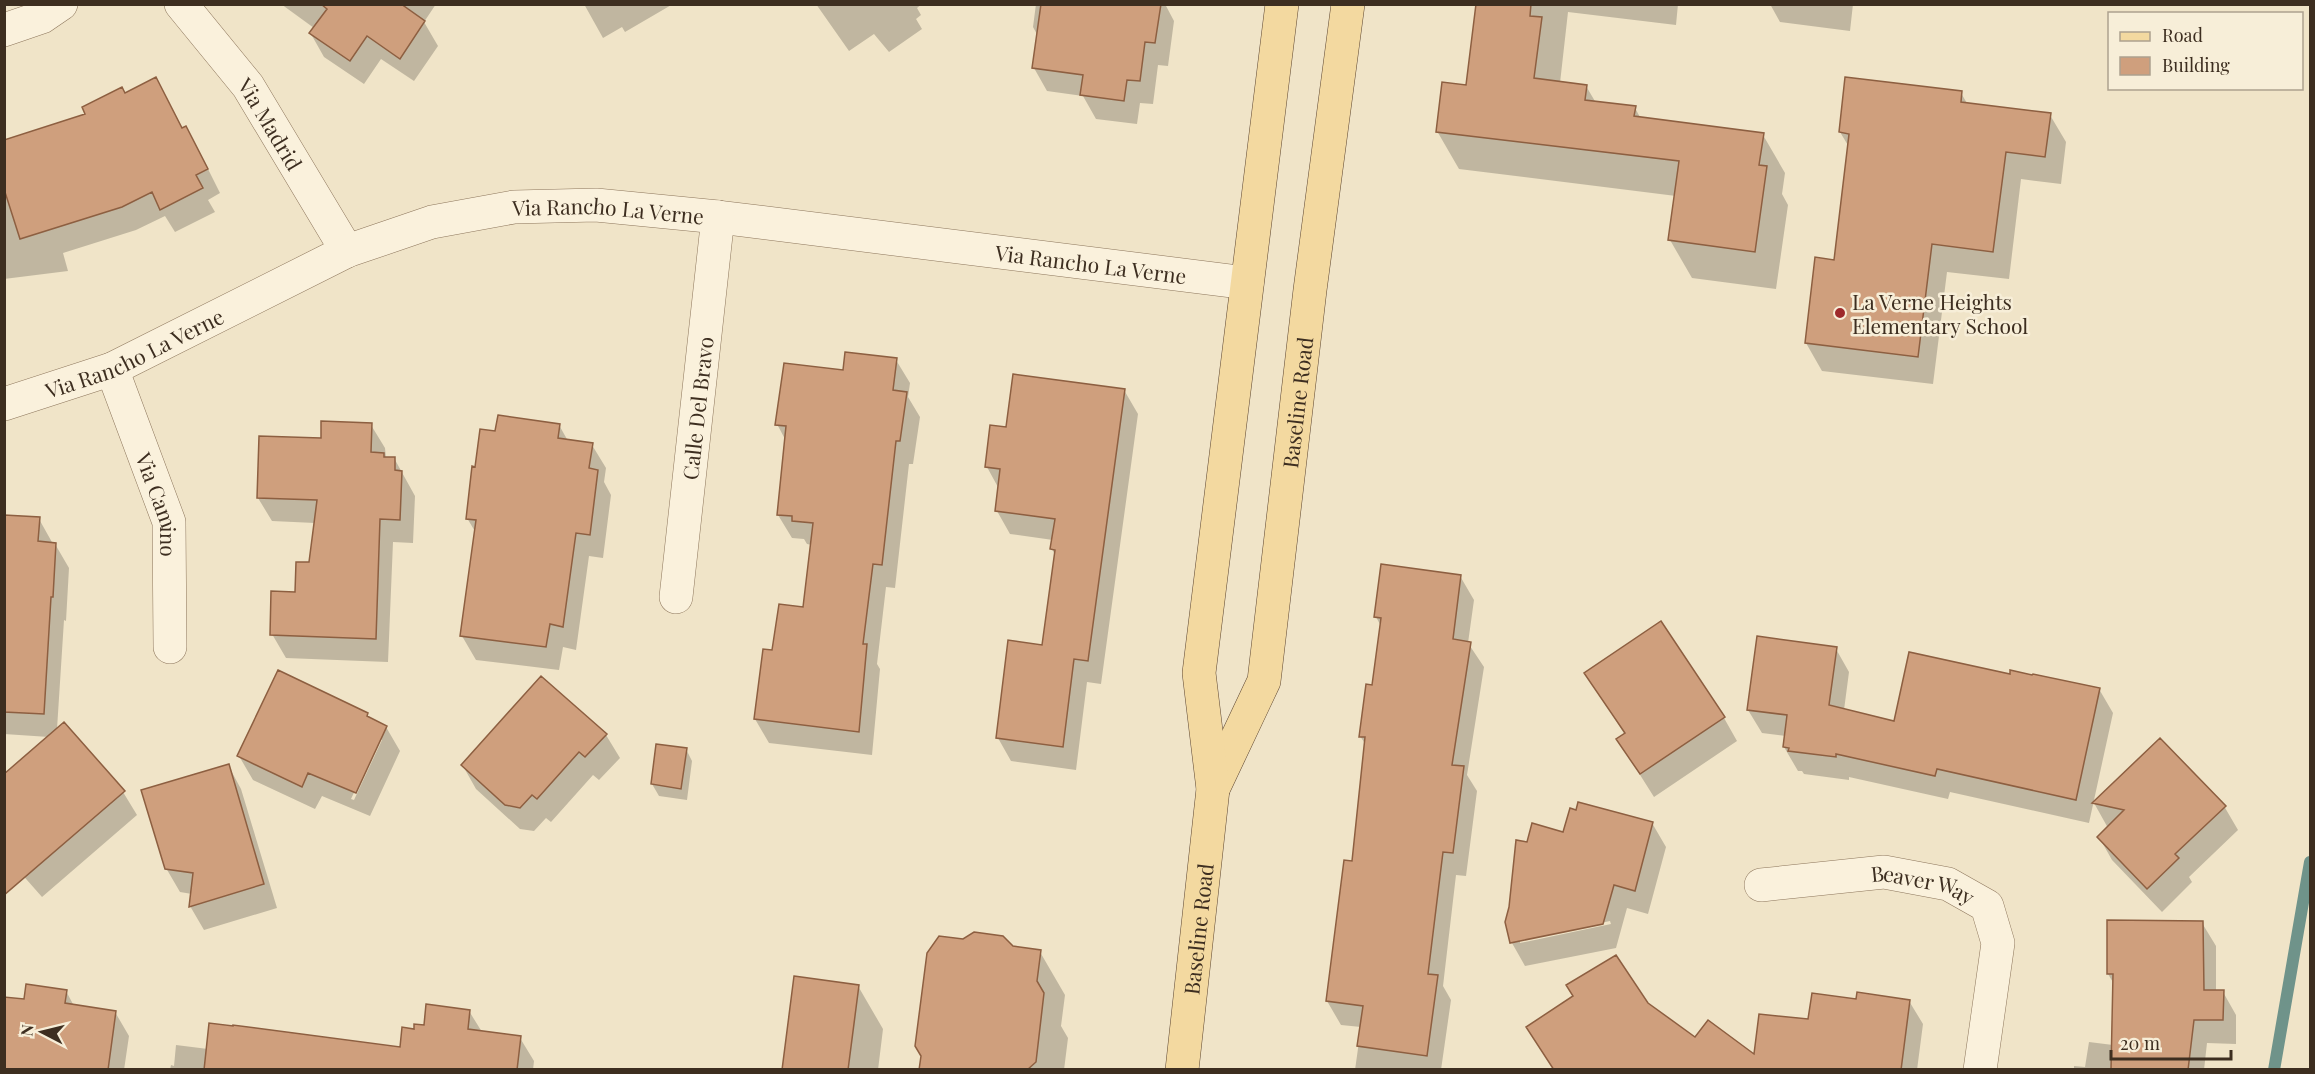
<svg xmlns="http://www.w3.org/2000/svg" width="2315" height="1074" font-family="'Playfair Display',serif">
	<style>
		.shadow { fill: #0003; fill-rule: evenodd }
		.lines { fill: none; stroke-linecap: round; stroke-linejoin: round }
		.stream { stroke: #6f938a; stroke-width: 12 }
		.building { fill: #cf9f7d; stroke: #8d5f41; stroke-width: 1.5 }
		.street-casing { stroke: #8d765c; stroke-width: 34 }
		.primary-casing { stroke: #5b4430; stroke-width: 34 }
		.street { stroke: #faf1dc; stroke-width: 33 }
		.primary { stroke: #f3d9a0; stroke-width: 33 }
		.poi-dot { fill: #9e2a2b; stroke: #f7eed8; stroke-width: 2 }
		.labels { text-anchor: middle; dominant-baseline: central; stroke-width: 5; stroke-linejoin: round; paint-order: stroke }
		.street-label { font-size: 21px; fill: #3d2e20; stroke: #f7eed8 }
		.poi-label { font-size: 21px; fill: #3d2e20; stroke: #f7eed8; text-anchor: start }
	</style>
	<rect width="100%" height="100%" fill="#f0e4c8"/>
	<path class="shadow" d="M281,4H436L424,22L438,46L414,81L381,59L364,84L324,57L311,34L314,28Z
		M584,4H673L625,32L622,27L603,38Z
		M816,4H922L917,8L921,15L916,19L922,29L889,52L874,34L849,51Z
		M1036,4H1165L1174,21L1168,66L1158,65L1153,104L1140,103L1137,124L1096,119L1083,96L1047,91L1034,68L1038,36L1033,27Z
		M1477,4H1678L1676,25L1568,12L1560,83L1586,86L1596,103L1635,108L1641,119L1763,135L1785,173L1782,194L1788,205L1776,289L1692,278L1670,240L1676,196L1459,169L1437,131L1467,87Z
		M1770,4H1853L1850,31L1780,22Z
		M156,79L183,129L185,128L199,151L220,193L208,200L215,212L175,232L165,216L136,230L63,253L68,271L4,279V141L87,115Z
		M1961,93L1968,105L2050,115L2066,142L2061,184L2021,179L2009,279L1947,272L1933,384L1822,371L1806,343L1835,261L1849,147L1840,132Z
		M896,360L910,383L908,397L920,417L913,464H909L895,588L886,587L877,664L880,669L872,755L769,743L755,719L774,652L804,609L812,545L807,544L804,539L792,538L778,515L786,441L777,424L844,372Z
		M1124,390L1138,414L1101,684L1087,682L1076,770L1011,761L998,738L1043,646L1055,555L1052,549L1053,540L1010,534L997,511L999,489L987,467L1007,429Z
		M371,425L385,448L386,458H394L415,496L413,543L393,542L388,662L286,658L272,634L296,593L310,564L315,523L272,521L258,498L322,440Z
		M559,425L568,441L592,445L606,468L604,482L611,495L603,558L589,556L576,650L563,647L559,670L476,660L462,636L476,533L467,518L477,468L496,433Z
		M4,516L39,519L53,544H55L69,568L66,621L64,620L57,729L123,792L137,815L42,897L4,854L49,737L4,734Z
		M1460,576L1474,600L1468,643L1484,667L1467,775L1477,791L1466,876L1456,875L1443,986L1451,1000L1441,1070H1355L1361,1027L1341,1025L1327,1001L1353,863L1366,745L1360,736L1373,686L1381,626L1376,617Z
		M1836,649L1849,672L1844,710L1895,723L2011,676L2099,689L2113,713L2089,823L1950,792L1948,799L1849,777V780L1804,774L1802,771H1798L1784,747L1786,736L1762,733L1748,710Z
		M1586,673L1724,718L1737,741L1654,797L1618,740L1625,735Z
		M367,714L371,720L386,727L400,751L370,816L322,796L315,809L253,780L239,756ZM380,738L382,740L354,800L351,799Z
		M606,735L620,758L599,780L593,775L551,822L546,818L534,831L520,829L476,789L463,766Z
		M2160,740L2224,806L2238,830L2189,877L2192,882L2162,912L2112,860L2099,837L2108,828L2094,803Z
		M686,749L692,761L687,800L659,796L652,784Z
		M228,765L241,789L277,908L204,930L190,906L192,894L180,892L166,868Z
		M1652,823L1666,847L1648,914L1627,908L1616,948L1525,966L1512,943L1507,922L1528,844L1565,833ZM1610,921L1611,924L1520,943V940Z
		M2202,923L2216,946V992H2223L2236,1015V1044L2207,1043L2204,1070H2074V1066L2085,1067L2089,1042L2113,1045L2114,984L2108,974Z
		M1012,948L1040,952L1065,995L1061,1026L1068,1038L1064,1070H921Z
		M858,986L883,1029L878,1070H784Z
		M66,991L74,1006L115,1012L129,1036L124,1070H4L25,1001Z
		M1857,1000L1909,1001L1923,1024L1917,1070H1554L1647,1004L1695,1039L1760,1060L1809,1021Z
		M469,1011L482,1032L520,1038L534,1061L533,1070H170L171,1065L174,1066L176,1045L208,1049L401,1048L415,1030Z"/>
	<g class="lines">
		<path class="stream" d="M2274,1070L2310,862"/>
	</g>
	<path class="building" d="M321,4H401L425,21L400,59L367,36L350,61L309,33L327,9Z
		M1041,4H1161L1155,43L1145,42L1140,81L1127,80L1124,101L1080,95L1083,75L1032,68Z
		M1476,4H1531L1530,16L1542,17L1534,78L1587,85L1585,100L1636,106L1634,116L1764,133L1759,165L1767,166L1755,252L1668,240L1679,161L1436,132L1442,82L1466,85Z
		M156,77L182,128L186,126L208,169L196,175L203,188L160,210L152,192L122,207L20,239L4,189V140L85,114L82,107L122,87L125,93Z
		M1845,77L1962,91L1961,102L2051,113L2045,157L2006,152L1993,252L1932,244L1918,357L1805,343L1815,257L1834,260L1849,134L1839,132Z
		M845,352L897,358L893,390L907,392L900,441H896L882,565L873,564L863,644H867L859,732L754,719L763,649L772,650L779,604L803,607L813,523L792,521V516L777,515L786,426L775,425L784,363L843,370Z
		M1013,374L1125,389L1088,661L1074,659L1063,747L996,738L1008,640L1042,645L1055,550L1050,549L1055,519L995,511L1000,469L985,467L990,425L1006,427Z
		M498,415L560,424L558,438L593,443L589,468L598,470L590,535L576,533L563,627L550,624L546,647L460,636L476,520L466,519L472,466L475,467L480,429L495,431Z
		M321,421L372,423L371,452L384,453V457H395V470L402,471L400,520L380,519L376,639L270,635L271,591L295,592L296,562H309L317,500L257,498L259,436L321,438Z
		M4,515L40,517L38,541L56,543L53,597H51L44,714L4,712Z
		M1381,564L1461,575L1453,639L1471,642L1452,765L1464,766L1453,853L1443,852L1428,974L1438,975L1427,1056L1357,1046L1363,1006L1326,1001L1344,860L1352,861L1365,737H1359L1366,684L1372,685L1381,618L1374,617Z
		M1661,621L1725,717L1640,774L1616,739L1625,733L1584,673Z
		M1757,636L1837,647L1829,705L1894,721L1909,652L2010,674V670L2032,675L2033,674L2100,688L2076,800L1937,769L1935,776L1836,754V757L1788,751L1789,748L1783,747L1787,715L1747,710Z
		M278,670L368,713L367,716L387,726L356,793L308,773L302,787L237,756Z
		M541,676L607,734L585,757L579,752L537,799L532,795L520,808L505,805L461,765Z
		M64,722L125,791L4,895V774Z
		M2160,738L2226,806L2175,854L2179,858L2147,889L2097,837L2124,810L2092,803Z
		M656,744L687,748L681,789L651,784Z
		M229,764L264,884L189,907L193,873L165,869L141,790Z
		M1578,802L1653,822L1635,891L1614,885L1603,924L1510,943L1505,922L1509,907L1516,840L1527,842L1532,823L1563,832L1570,808L1576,810Z
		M2107,920L2203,921L2204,990H2224L2223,1020H2194L2188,1070H2111L2113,974H2107Z
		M974,932L1003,936L1013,946L1041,950L1037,981L1044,993L1036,1062L1027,1070H919L921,1056L915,1046L927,953L939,936L963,939Z
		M1616,955L1648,1003L1695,1037L1708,1020L1754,1054L1759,1014L1808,1019L1812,993L1856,999L1857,992L1910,1000L1901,1070H1554L1526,1027L1573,996L1566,985Z
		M794,976L859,985L848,1070H782Z
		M26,984L67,990L65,1003L116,1011L108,1070H4V997L24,999Z
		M426,1004L470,1010L468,1029L521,1036L517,1070H204L209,1023L233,1026V1025L400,1047L402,1027L414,1029V1024L424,1025Z"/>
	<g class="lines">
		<g class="street-casing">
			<g id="street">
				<path id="s1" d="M181,4L248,86L347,251"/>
				<path d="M4,30L42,17L61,4"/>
				<path id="s2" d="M112,369L169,522L170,647"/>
				<path id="s3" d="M4,404L112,369L347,251L432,222L514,207L596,205L718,217L1247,283"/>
				<path id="s4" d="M676,597L718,217"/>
				<path id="s5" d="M1761,885L1884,872L1948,884L1987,906L1998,943L1980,1070"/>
			</g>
		</g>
		<g class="primary-casing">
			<g id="primary">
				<path id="s6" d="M1213,789L1264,681L1310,290L1348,4"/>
				<path id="s7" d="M1182,1070L1213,789L1199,673L1282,4"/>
			</g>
		</g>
		<use href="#street" class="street"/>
		<use href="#primary" class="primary"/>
	</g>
	<circle class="poi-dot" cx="1840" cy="313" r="6"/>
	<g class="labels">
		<g class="street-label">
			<text stroke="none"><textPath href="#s1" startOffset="150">Via Madrid</textPath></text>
			<text stroke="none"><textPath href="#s3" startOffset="644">Via Rancho La Verne</textPath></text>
			<text stroke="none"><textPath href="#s3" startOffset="1130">Via Rancho La Verne</textPath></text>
			<text stroke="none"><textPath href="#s3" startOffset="140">Via Rancho La Verne</textPath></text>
			<text stroke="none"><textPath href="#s6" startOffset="400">Baseline Road</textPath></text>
			<text stroke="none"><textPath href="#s4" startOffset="190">Calle Del Bravo</textPath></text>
			<text stroke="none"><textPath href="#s2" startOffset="144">Via Camino</textPath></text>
			<text stroke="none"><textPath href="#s5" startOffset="164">Beaver Way</textPath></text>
			<text stroke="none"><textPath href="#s7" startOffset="142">Baseline Road</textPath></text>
		</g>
		<g class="poi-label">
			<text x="1852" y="301">La Verne Heights<tspan x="1852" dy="24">Elementary School</tspan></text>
		</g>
	</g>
	<rect width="2315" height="1074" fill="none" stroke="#3d2e20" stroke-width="12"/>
	<rect x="2108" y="12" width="195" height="78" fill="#f7eed8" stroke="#ada18e" stroke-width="1.5"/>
	<rect x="2120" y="32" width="30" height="9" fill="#f3d9a0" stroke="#ada18e" stroke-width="1.5"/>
	<text x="2162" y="42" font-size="18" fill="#3d2e20">Road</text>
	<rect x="2120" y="57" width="30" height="18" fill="#cf9f7d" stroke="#ada18e" stroke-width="1.5"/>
	<text x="2162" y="72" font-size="18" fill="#3d2e20">Building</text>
	<g transform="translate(42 1032) rotate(277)" stroke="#f7eed8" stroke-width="4.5" paint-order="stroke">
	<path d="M0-4.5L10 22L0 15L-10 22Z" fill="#3d2e20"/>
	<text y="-9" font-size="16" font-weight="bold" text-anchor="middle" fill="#3d2e20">N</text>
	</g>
	<path d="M2111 1050v9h120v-9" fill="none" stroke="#3d2e20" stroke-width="3"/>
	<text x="2120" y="1050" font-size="18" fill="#3d2e20" stroke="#f7eed8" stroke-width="4.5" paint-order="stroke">20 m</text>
</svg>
